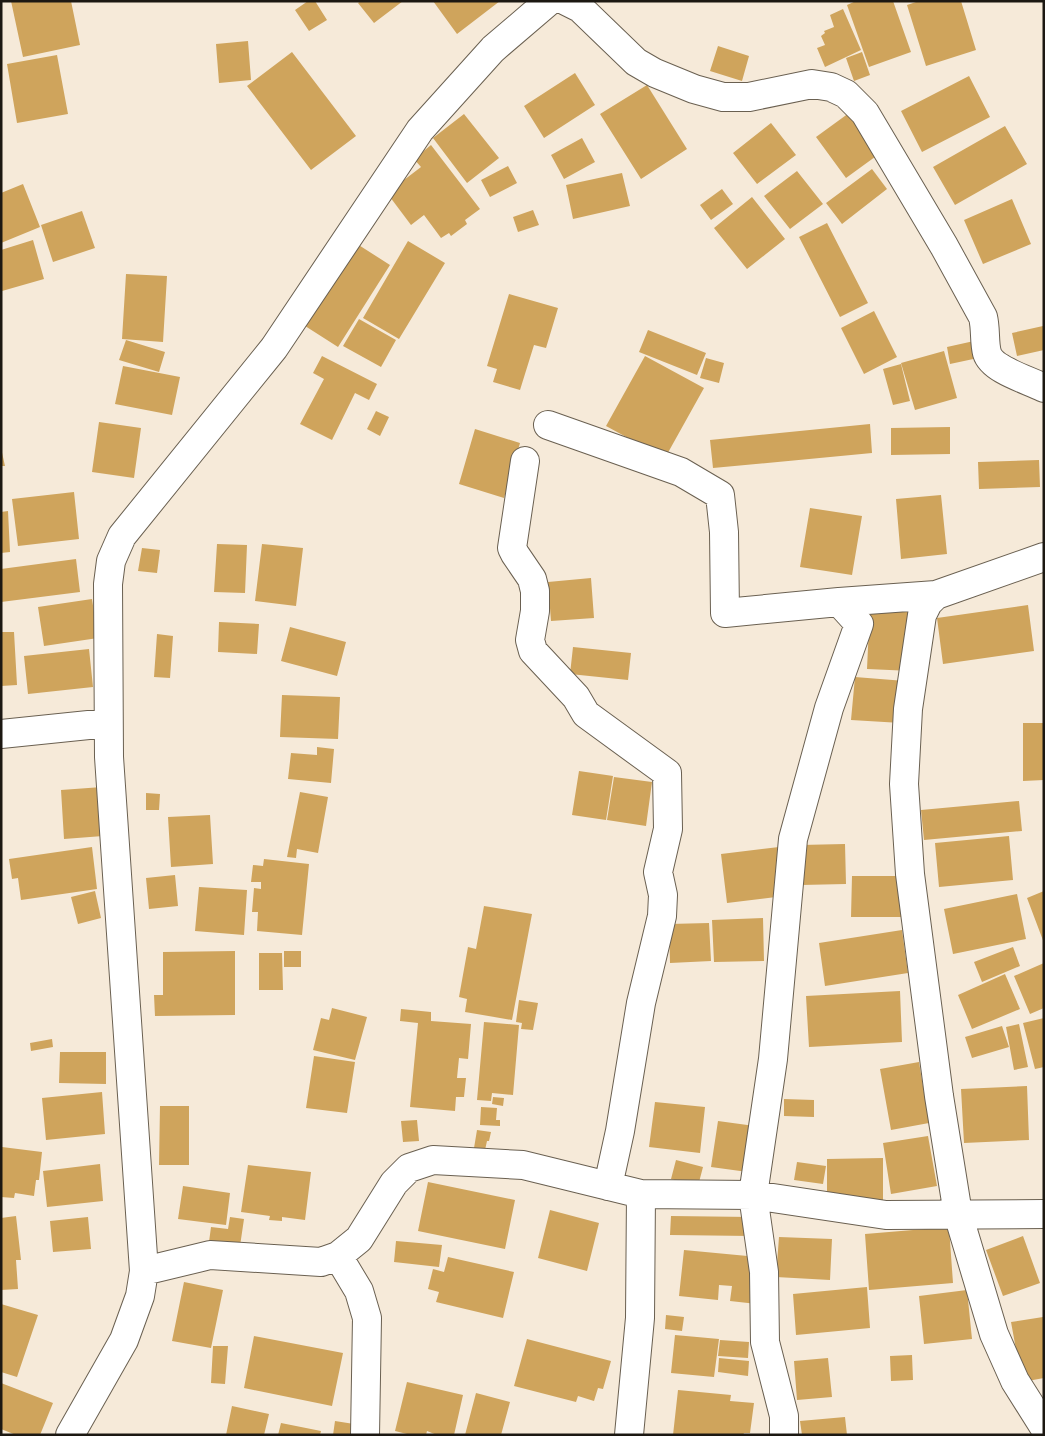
<svg xmlns="http://www.w3.org/2000/svg" width="1045" height="1436" font-family="'Work Sans',sans-serif">
	<style>
		.building { fill: #cfa45c }
		.lines { fill: none; stroke-linecap: round; stroke-linejoin: round }
		.minor-casing { stroke: #6a6051; stroke-width: 30 }
		.minor { stroke: #fff; stroke-width: 28 }
	</style>
	<rect width="100%" height="100%" fill="#f6ead9"/>
	<path class="building" d="M11,1H71L80,45L23,57Z
		M308,1H315L327,20L309,31L295,10Z
		M361,1H403L374,23L358,3Z
		M433,1H500L457,34Z
		M856,1H893L911,52L869,67L847,5Z
		M919,1H961L976,50L926,66L907,5Z
		M843,9L861,50L825,67L817,48L825,45L821,36L825,33L824,31L834,27L830,15Z
		M248,41L251,80L219,83L216,44Z
		M718,46L749,56L742,81L710,71Z
		M292,52L356,136L311,170L247,86Z
		M862,52L870,75L854,81L846,58Z
		M57,55L68,114L17,123L7,64Z
		M575,73L595,105L544,138L524,106Z
		M969,76L990,117L922,152L901,111Z
		M647,85L687,149L641,179L600,114Z
		M849,113L879,154L846,178L816,137Z
		M464,114L499,158L467,183L433,138Z
		M771,123L796,155L757,184L733,153Z
		M1005,126L1027,164L955,205L933,167Z
		M582,138L595,162L564,179L551,155Z
		M431,145L480,209L465,220L467,224L451,236L449,233L441,238L424,215L411,225L387,193L421,167L414,159Z
		M508,166L517,183L490,197L481,180Z
		M872,169L887,189L842,224L826,203Z
		M797,171L823,204L790,229L764,196Z
		M622,173L630,206L573,219L566,185Z
		M23,184L40,227L1,243V193Z
		M722,189L733,204L711,220L700,205Z
		M752,197L785,239L747,269L714,228Z
		M1012,199L1031,244L983,264L964,220Z
		M533,210L539,225L518,232L513,217Z
		M82,211L95,248L53,262L41,225Z
		M827,223L868,303L840,317L799,237Z
		M33,240L44,279L2,291L1,250Z
		M408,241L445,263L399,339L363,318Z
		M354,242L390,265L338,347L302,324Z
		M126,274L167,276L163,342L122,339Z
		M509,294L558,308L546,348L534,345L520,390L493,382L497,369L487,366Z
		M874,311L897,357L864,374L841,328Z
		M359,319L396,340L381,367L343,346Z
		M1043,326L1044,350L1017,356L1012,333Z
		M648,330L706,353L697,375L639,352Z
		M126,340L165,352L159,372L119,360Z
		M974,341L978,358L950,364L947,347Z
		M944,351L957,398L915,410L901,363Z
		M322,356L377,384L369,400L355,393L332,440L300,424L324,379L313,373Z
		M645,356L704,388L665,458L606,426Z
		M706,358L724,363L719,383L700,378Z
		M901,364L910,401L893,405L883,369Z
		M123,366L180,377L172,415L115,404Z
		M376,411L389,417L380,436L367,429Z
		M99,422L141,428L134,478L92,472Z
		M870,424L872,453L713,468L710,440Z
		M950,427V454L891,455V428Z
		M475,429L520,443L504,498L459,484Z
		M1,448L5,466H1Z
		M1039,460L1040,487L979,489L978,462Z
		M74,492L79,539L18,546L12,499Z
		M941,495L947,554L901,559L896,499Z
		M810,508L862,516L852,575L800,567Z
		M8,511L10,552L1,553V512Z
		M217,544L247,545L245,593L214,592Z
		M262,544L303,548L296,606L255,601Z
		M142,548L160,550L157,573L138,571Z
		M76,559L80,592L1,602V569Z
		M591,578L594,618L551,621L548,582Z
		M92,599L98,638L44,646L38,607Z
		M870,604L914,605L912,671L867,669Z
		M1028,605L1034,651L943,664L937,618Z
		M219,622L259,624L257,654L218,652Z
		M290,627L346,642L337,676L281,661Z
		M1,632H14L17,685L1,686Z
		M157,634L173,636L170,678L154,677Z
		M573,647L631,653L628,680L570,674Z
		M89,649L93,687L28,694L24,656Z
		M855,677L905,681L901,723L851,720Z
		M282,695L340,697L338,739L280,737Z
		M1023,723H1044V780L1023,781Z
		M317,747L334,749L331,783L288,779L291,753L317,755Z
		M579,771L613,776L606,820L572,815Z
		M614,777L652,782L646,826L607,820Z
		M102,787L103,836L64,839L61,790Z
		M300,792L328,797L318,853L297,849L296,858L287,857Z
		M146,793L160,794L159,810H146Z
		M1019,801L1022,831L924,840L921,810Z
		M210,815L213,864L171,867L168,817Z
		M1009,836L1013,880L939,887L935,843Z
		M845,844L846,884L801,885L800,845Z
		M92,847L97,889L21,900L18,878L12,879L9,859Z
		M779,847L784,896L727,903L721,854Z
		M264,859L309,864L302,935L257,931L258,912H252L254,888L261,889V882H251L253,865L263,866Z
		M175,875L178,906L149,909L146,878Z
		M852,876H902L901,917H851Z
		M199,887L247,890L244,935L195,931Z
		M95,891L101,918L78,924L71,897Z
		M1044,891V943L1027,898Z
		M1017,894L1026,939L953,954L944,909Z
		M484,906L532,914L512,1020L465,1012L467,999L459,997L468,947L476,949Z
		M763,918L764,961L714,962L712,920Z
		M709,923L711,961L670,963L669,924Z
		M902,930L908,973L825,986L819,943Z
		M1013,947L1020,966L982,982L974,962Z
		M235,951V1015L155,1016L154,995H163V952Z
		M284,951H301V967H284Z
		M259,953H282L283,990H259Z
		M1044,963V1008L1030,1014L1014,976Z
		M1005,974L1020,1009L972,1029L958,995Z
		M900,991L902,1042L809,1047L806,996Z
		M519,1000L538,1003L533,1030L521,1029L522,1023L516,1022Z
		M332,1008L367,1017L355,1060L313,1050L321,1018L329,1020Z
		M401,1009L431,1012V1021L471,1024L468,1059L459,1058L457,1078H466L464,1097H456L455,1111L410,1107L418,1023L400,1021Z
		M1044,1018V1067L1035,1069L1023,1023Z
		M484,1022L519,1025L513,1095L492,1093L491,1101L477,1100Z
		M1019,1024L1028,1067L1014,1070L1006,1027Z
		M1002,1026L1009,1047L972,1058L965,1037Z
		M52,1039L53,1047L31,1051L30,1043Z
		M60,1052H106V1084L59,1083Z
		M314,1056L355,1062L347,1113L306,1108Z
		M919,1062L929,1123L891,1130L880,1069Z
		M1027,1086L1029,1140L964,1143L961,1089Z
		M102,1092L105,1134L46,1140L42,1098Z
		M493,1097L504,1098L503,1106L492,1104Z
		M784,1099L814,1100V1117L784,1116Z
		M655,1102L705,1107L700,1153L649,1147Z
		M160,1106H189V1165H159Z
		M481,1107L497,1108L496,1120H500V1126L480,1125Z
		M417,1120L419,1141L403,1142L401,1121Z
		M718,1121L762,1127L755,1173L711,1167Z
		M477,1130L491,1132L489,1141H487L485,1150L474,1148Z
		M928,1136L937,1186L891,1194L883,1143Z
		M2,1147L42,1152L39,1180H36L34,1196L15,1193L14,1198L1,1197Z
		M883,1158V1201L827,1202V1159Z
		M676,1160L703,1167L698,1186L671,1179Z
		M797,1162L826,1166L823,1184L794,1180Z
		M100,1164L103,1201L47,1207L43,1171Z
		M248,1165L311,1172L305,1220L282,1217V1221L269,1220L270,1216L241,1212Z
		M428,1182L515,1200L505,1249L418,1231Z
		M183,1186L230,1193L226,1225L178,1219Z
		M550,1210L599,1223L587,1271L538,1258Z
		M16,1216L21,1260H16L18,1289L1,1290V1218Z
		M671,1216L752,1217L751,1236L670,1235Z
		M88,1217L91,1249L53,1252L50,1221Z
		M230,1217L244,1219L240,1246L209,1242L211,1227L228,1229Z
		M949,1227L953,1283L869,1290L865,1234Z
		M1023,1236L1040,1283L1003,1296L986,1250Z
		M779,1237L832,1239L830,1280L776,1277Z
		M396,1241L442,1245L439,1267L394,1262Z
		M684,1250L758,1257L757,1304L730,1301L732,1286L719,1285L718,1300L679,1296Z
		M448,1257L514,1272L503,1318L436,1302L439,1292L428,1289L433,1269L444,1272Z
		M184,1282L223,1290L211,1348L172,1341Z
		M867,1287L870,1328L796,1335L793,1294Z
		M967,1290L972,1339L924,1344L919,1296Z
		M1,1304L38,1315L17,1377L1,1372Z
		M666,1315L684,1317L682,1331L665,1329Z
		M1043,1317L1044,1378L1022,1382L1011,1322Z
		M675,1335L719,1339L714,1377L671,1373Z
		M254,1336L343,1353L332,1406L244,1388Z
		M527,1339L611,1361L603,1389L598,1388L594,1401L578,1396L576,1402L514,1386Z
		M720,1340L749,1342L748,1358L718,1356Z
		M213,1346H228L225,1384L211,1383Z
		M912,1355L913,1380L891,1381L890,1356Z
		M719,1358L749,1361L748,1376L718,1372Z
		M828,1358L832,1397L797,1400L794,1361Z
		M407,1382L463,1395L454,1435H437L427,1431L426,1435H411L395,1431Z
		M1,1383L53,1403L40,1435H16L1,1429Z
		M678,1390L731,1395L730,1401L754,1403L750,1433H744L743,1435H673Z
		M476,1393L510,1402L501,1435H465Z
		M232,1406L269,1414L264,1435H226Z
		M845,1417L847,1435H802L800,1421Z
		M335,1421L354,1424L353,1435H333Z
		M281,1423L321,1431L320,1435H278Z"/>
	<g class="lines">
		<g class="minor-casing">
			<path id="minor" d="M566,1L580,8L636,62L655,73L694,89L723,97H749L812,84L831,87L846,94L865,113L944,246L983,317C986,329 984,342 987,353C992,370 1029,380 1044,388
				M548,425L681,472L720,495L724,532L725,613L839,602L859,624L829,708L793,839L773,1059L753,1195L764,1272L765,1342L784,1416V1435
				M525,461L512,548L515,554L532,579L535,591V611L530,640L533,651L576,697L586,714L667,773L668,829L658,872L663,895L662,916L641,1003L620,1131L608,1186
				M1044,557L936,595L928,603L922,615L908,709L904,784L910,874L939,1096L958,1214L994,1334L1015,1381L1044,1427
				M839,602L936,595
				M1,734L108,723
				M338,1256L359,1291L367,1318L365,1435
				M144,1271L210,1255L321,1262L338,1256L359,1239L394,1183L409,1168L433,1160L523,1165L641,1194L753,1195L886,1215L1044,1214
				M70,1435L124,1340L140,1296L144,1271L109,757L108,584L111,561L122,536L274,348L420,130L493,49L549,1
				M629,1435L640,1318L641,1194"/>
		</g>
		<use href="#minor" class="minor"/>
	</g>
	<rect width="1045" height="1436" fill="none" stroke="#1c1812" stroke-width="5"/>
</svg>
